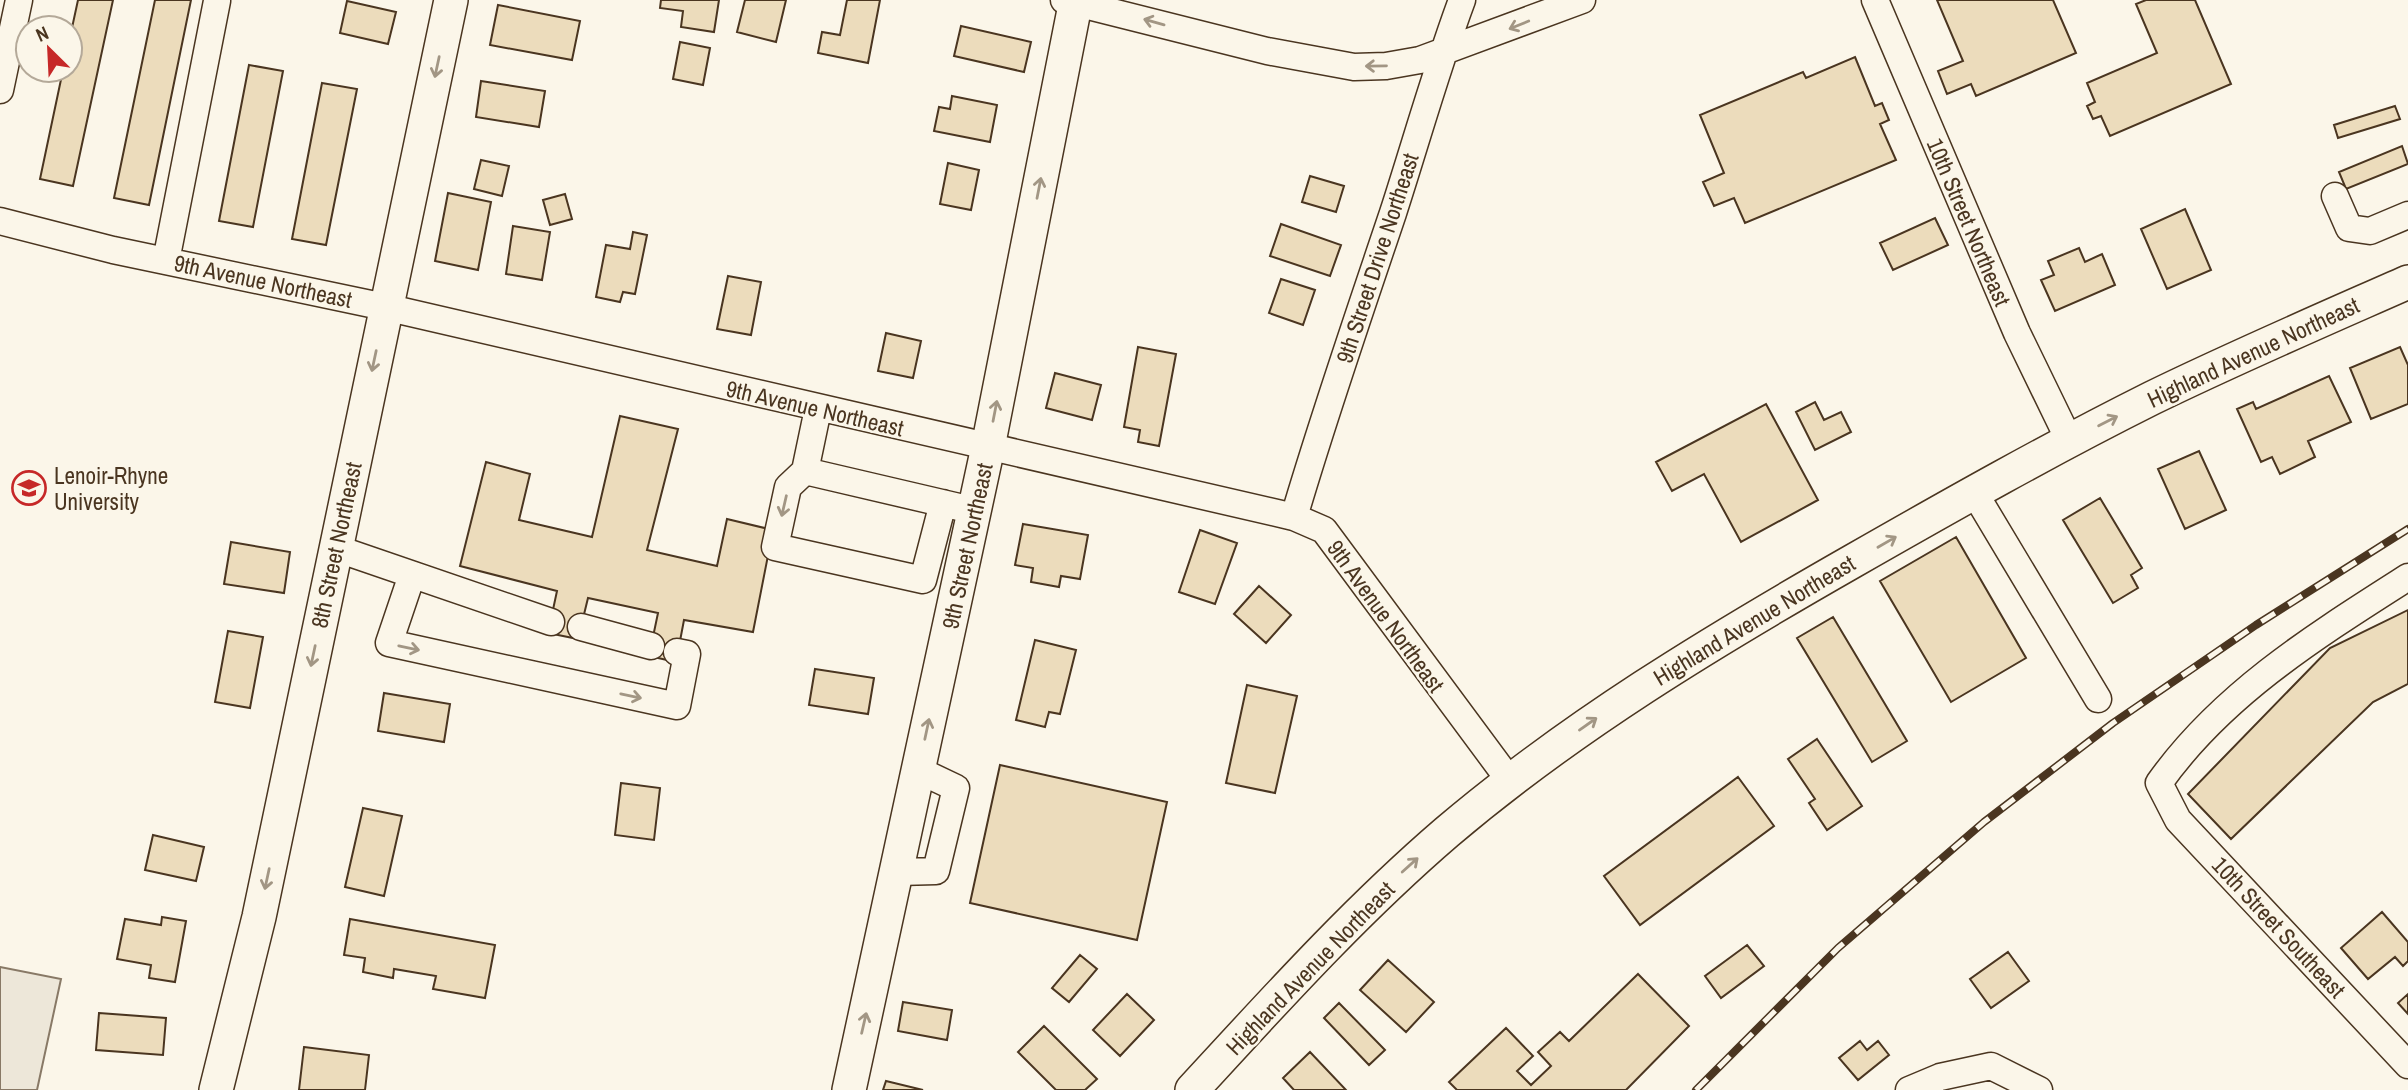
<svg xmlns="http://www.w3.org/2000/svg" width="2408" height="1090" font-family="'Archivo Narrow',sans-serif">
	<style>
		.parking { fill: #ede7d9; stroke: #887966; stroke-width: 2 }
		.building { fill: #ecdcbc; stroke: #4a3520; stroke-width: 2 }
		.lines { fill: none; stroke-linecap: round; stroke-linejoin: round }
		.minor-casing { stroke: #4a3520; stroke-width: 29 }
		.major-casing { stroke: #4a3520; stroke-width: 36 }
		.minor { stroke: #fbf6e9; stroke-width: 26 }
		.major { stroke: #fbf6e9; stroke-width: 33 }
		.rail-casing { stroke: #4a3520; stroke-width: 8 }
		.rail { stroke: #fbf6e9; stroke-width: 5; stroke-dasharray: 16; stroke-linecap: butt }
		.oneway { stroke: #a29684 }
		.labels { text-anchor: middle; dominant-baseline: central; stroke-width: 5; stroke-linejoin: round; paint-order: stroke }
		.street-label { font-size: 23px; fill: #4a3520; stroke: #fbf6e9 }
		.poi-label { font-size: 23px; fill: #4a3520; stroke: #fbf6e9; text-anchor: start }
	</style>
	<rect width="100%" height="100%" fill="#fbf6e9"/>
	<path class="parking" d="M0,967L61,979L37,1090H0Z"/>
	<path class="building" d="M78,0H113L73,186L40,179L63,70H70V37Z
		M155,0H191L149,205L114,198Z
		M661,0H719L714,32L681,27L683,11L660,8Z
		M745,0H786L776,42L737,32Z
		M847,0H880L868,63L818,53L822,32L840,35Z
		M1937,0H2053L2076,53L1976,96L1971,84L1947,94L1938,71L1963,61Z
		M2146,0H2195L2231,84L2110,136L2101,116L2093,119L2087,106L2095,102L2087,83L2157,53L2136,4Z
		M347,1L396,12L388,44L340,33Z
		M498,5L580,21L572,60L490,45Z
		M961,26L1031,42L1024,72L954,56Z
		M680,42L710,48L703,85L673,79Z
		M1855,57L1875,106L1882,103L1889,120L1880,124L1896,160L1745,223L1734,198L1714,206L1703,182L1724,173L1700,115L1803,72L1806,78Z
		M249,65L283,71L253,227L219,221Z
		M481,81L545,91L539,127L476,117Z
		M322,83L357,89L326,245L292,239Z
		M952,96L997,105L990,142L934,131L939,107L950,109Z
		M2395,106L2400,119L2338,138L2334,125Z
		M2402,146L2408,164L2346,189L2339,172Z
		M481,160L509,166L502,196L474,189Z
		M948,163L979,170L971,210L940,204Z
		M1310,176L1344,186L1336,212L1302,202Z
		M448,193L491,202L478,270L435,261Z
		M565,194L572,219L550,225L543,200Z
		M2185,209L2211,270L2167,289L2141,229Z
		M1935,218L1948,245L1893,270L1880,243Z
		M1281,224L1341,245L1330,276L1270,256Z
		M513,226L550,232L542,280L506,274Z
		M633,232L647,235L635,294L623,292L620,302L596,297L606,245L630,249Z
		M2079,248L2085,262L2102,254L2115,285L2055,311L2041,280L2054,275L2048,261Z
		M728,276L761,282L751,335L717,329Z
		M1281,279L1315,290L1303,325L1269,313Z
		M886,333L921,341L913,378L878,371Z
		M1138,347L1176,354L1159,446L1138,442L1140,430L1124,427Z
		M2400,347L2408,365V404L2371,419L2350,368Z
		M1055,373L1101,385L1092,420L1046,408Z
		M2329,376L2351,422L2308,441L2315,457L2280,474L2272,457L2261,462L2237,409L2253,402L2256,409Z
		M1815,402L1824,420L1841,412L1851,432L1815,450L1796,412Z
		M1766,404L1818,500L1741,542L1704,474L1672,491L1656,462Z
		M620,416L678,429L647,550L717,566L727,519L773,530L753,632L684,620L676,662L649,656L658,613L588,598L578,639L548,633L557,591L460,566L486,462L530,474L519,520L592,537Z
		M2199,451L2226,510L2185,529L2158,469Z
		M2100,498L2142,568L2131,575L2138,588L2113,603L2063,520Z
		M1023,524L1088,535L1080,579L1061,576L1059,587L1031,582L1033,568L1015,565Z
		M1200,530L1237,543L1215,604L1179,592Z
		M1956,537L2026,658L1951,702L1880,581Z
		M231,542L290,552L284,593L224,584Z
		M1259,586L1291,615L1266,643L1234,614Z
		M2408,610V684L2373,702L2231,839L2188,794L2330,648Z
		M1833,617L1907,741L1872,762L1797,638Z
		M228,631L263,637L250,708L215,702Z
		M1035,640L1076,650L1060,714L1049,712L1045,727L1016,720Z
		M815,669L874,678L868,714L809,705Z
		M1247,685L1297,696L1275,793L1226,783Z
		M384,693L450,704L444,742L378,731Z
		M1817,739L1862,806L1827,830L1809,803L1815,799L1788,759Z
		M1000,765L1167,802L1137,940L970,903Z
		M1738,777L1774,826L1640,925L1604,876Z
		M621,783L660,788L654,840L615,835Z
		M363,808L402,816L384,896L345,887Z
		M153,835L204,847L196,881L145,870Z
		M2382,912L2408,942V961L2403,966L2395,957L2368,979L2341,948Z
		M162,917L186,921L175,982L149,978L151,965L117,959L125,919L161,925Z
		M350,919L495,945L485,998L433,989L436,976L394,969L393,978L363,972L365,958L344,955Z
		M1747,945L1764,966L1721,998L1705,976Z
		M2008,952L2029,981L1991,1008L1970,979Z
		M1080,955L1097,969L1069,1002L1052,988Z
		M1388,960L1434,1002L1406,1032L1360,990Z
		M1638,974L1689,1026L1626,1090H1457L1449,1082L1506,1028L1533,1056L1517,1071L1531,1085L1551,1066L1538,1052L1560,1032L1569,1041Z
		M1127,994L1154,1020L1120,1056L1093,1030Z
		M2408,994V1014L2398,1003Z
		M903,1002L952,1010L947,1040L898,1031Z
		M1339,1003L1385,1050L1369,1065L1324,1018Z
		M99,1013L166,1018L163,1055L96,1050Z
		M1044,1026L1097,1079L1085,1090H1056L1018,1052Z
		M1860,1041L1867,1050L1878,1041L1889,1055L1858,1080L1839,1058Z
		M304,1047L369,1055L365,1090H299Z
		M1310,1052L1346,1090H1294L1283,1078Z
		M886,1081L923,1090H883Z"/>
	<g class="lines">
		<g class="minor-casing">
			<path id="minor" d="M1064,0L1267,51L1354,67L1386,66L1420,60L1582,0
				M1875,0L2017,333L2069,440
				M0,90L19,0
				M2335,196L2349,228L2370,231L2408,215
				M0,221L113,250L385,307L1294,517L1324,530L1510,781
				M166,261L217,1
				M818,409L805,471L959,507
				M805,471L788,487L775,547L923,580L943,503
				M1974,492L2098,699
				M1294,517C1324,415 1359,314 1393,213C1416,142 1436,70 1462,0
				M335,548L551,622
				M412,575L389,643L677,706L687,654L677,652
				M2408,577C2317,635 2222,694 2159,783L2178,820L2408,1065
				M581,627L651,646
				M898,872L936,871L956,788L918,770
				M1909,1090L1940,1077L1991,1066L2039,1090"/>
		</g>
		<g class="major-casing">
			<path id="major" d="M216,1090L259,917L451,0
				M849,1090L988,447L1076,0
				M1192,1090C1274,1001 1355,911 1447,832C1572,726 1711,642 1853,561C1951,505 2050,449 2152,398C2236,357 2322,320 2408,282"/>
		</g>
		<use href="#minor" class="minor"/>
		<use href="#major" class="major"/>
		<g class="rail-casing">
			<path id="rail" d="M1696,1090L1838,948L1984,822L2113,723L2256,625L2408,529"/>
		</g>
		<use href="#rail" class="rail"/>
	</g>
	<defs><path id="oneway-shaft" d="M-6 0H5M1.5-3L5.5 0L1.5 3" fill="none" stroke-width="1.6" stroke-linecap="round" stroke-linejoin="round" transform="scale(1.75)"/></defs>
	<g class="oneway">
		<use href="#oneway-shaft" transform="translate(1154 22) rotate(-164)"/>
		<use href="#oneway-shaft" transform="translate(1519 25) rotate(158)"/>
		<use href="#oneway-shaft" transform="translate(1376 66) rotate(179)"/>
		<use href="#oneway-shaft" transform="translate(437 67) rotate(102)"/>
		<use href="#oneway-shaft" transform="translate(1039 188) rotate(-79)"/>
		<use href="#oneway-shaft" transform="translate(374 361) rotate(102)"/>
		<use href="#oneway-shaft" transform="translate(995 411) rotate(-79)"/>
		<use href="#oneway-shaft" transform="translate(2108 421) rotate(-27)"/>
		<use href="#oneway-shaft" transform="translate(784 506) rotate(103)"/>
		<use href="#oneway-shaft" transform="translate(1887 542) rotate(-30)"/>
		<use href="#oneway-shaft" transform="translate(409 648) rotate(12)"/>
		<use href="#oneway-shaft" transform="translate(313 656) rotate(102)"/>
		<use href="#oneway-shaft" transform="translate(631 696) rotate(12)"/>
		<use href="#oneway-shaft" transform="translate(1588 724) rotate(-35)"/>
		<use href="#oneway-shaft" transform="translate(927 729) rotate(-78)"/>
		<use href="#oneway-shaft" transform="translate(1410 865) rotate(-42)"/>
		<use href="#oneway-shaft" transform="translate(267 879) rotate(102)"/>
		<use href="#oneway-shaft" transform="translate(864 1023) rotate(-77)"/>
	</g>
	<defs>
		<g id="university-ring" transform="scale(1.75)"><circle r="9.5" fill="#fbf6e9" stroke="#c62828" stroke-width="1.5"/><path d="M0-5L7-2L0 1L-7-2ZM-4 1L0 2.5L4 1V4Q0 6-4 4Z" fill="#c62828"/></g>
	</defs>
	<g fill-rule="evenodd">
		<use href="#university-ring" x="29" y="488"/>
	</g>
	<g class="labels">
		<g class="street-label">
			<text transform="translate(1969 222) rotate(67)">10th Street Northeast</text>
			<text transform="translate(1377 258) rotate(-72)">9th Street Drive Northeast</text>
			<text transform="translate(263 281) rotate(12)">9th Avenue Northeast</text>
			<text transform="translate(2253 352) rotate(-25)">Highland Avenue Northeast</text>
			<text transform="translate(815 408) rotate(13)">9th Avenue Northeast</text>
			<text transform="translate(336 545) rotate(-78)">8th Street Northeast</text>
			<text transform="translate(967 546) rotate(-78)">9th Street Northeast</text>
			<text transform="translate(1386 616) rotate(54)">9th Avenue Northeast</text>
			<text transform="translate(1754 620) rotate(-31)">Highland Avenue Northeast</text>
			<text transform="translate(2279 927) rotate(47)">10th Street Southeast</text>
			<text transform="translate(1310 968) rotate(-46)">Highland Avenue Northeast</text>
		</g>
		<g class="poi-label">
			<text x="54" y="475">Lenoir-Rhyne<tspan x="54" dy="26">University</tspan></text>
		</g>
	</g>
	<g transform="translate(49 49) rotate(336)"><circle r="33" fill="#fbf6e9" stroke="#b4a999" stroke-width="2"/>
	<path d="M0-5L12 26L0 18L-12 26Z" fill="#c62828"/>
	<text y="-10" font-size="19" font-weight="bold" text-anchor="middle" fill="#4a3520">N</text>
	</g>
</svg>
